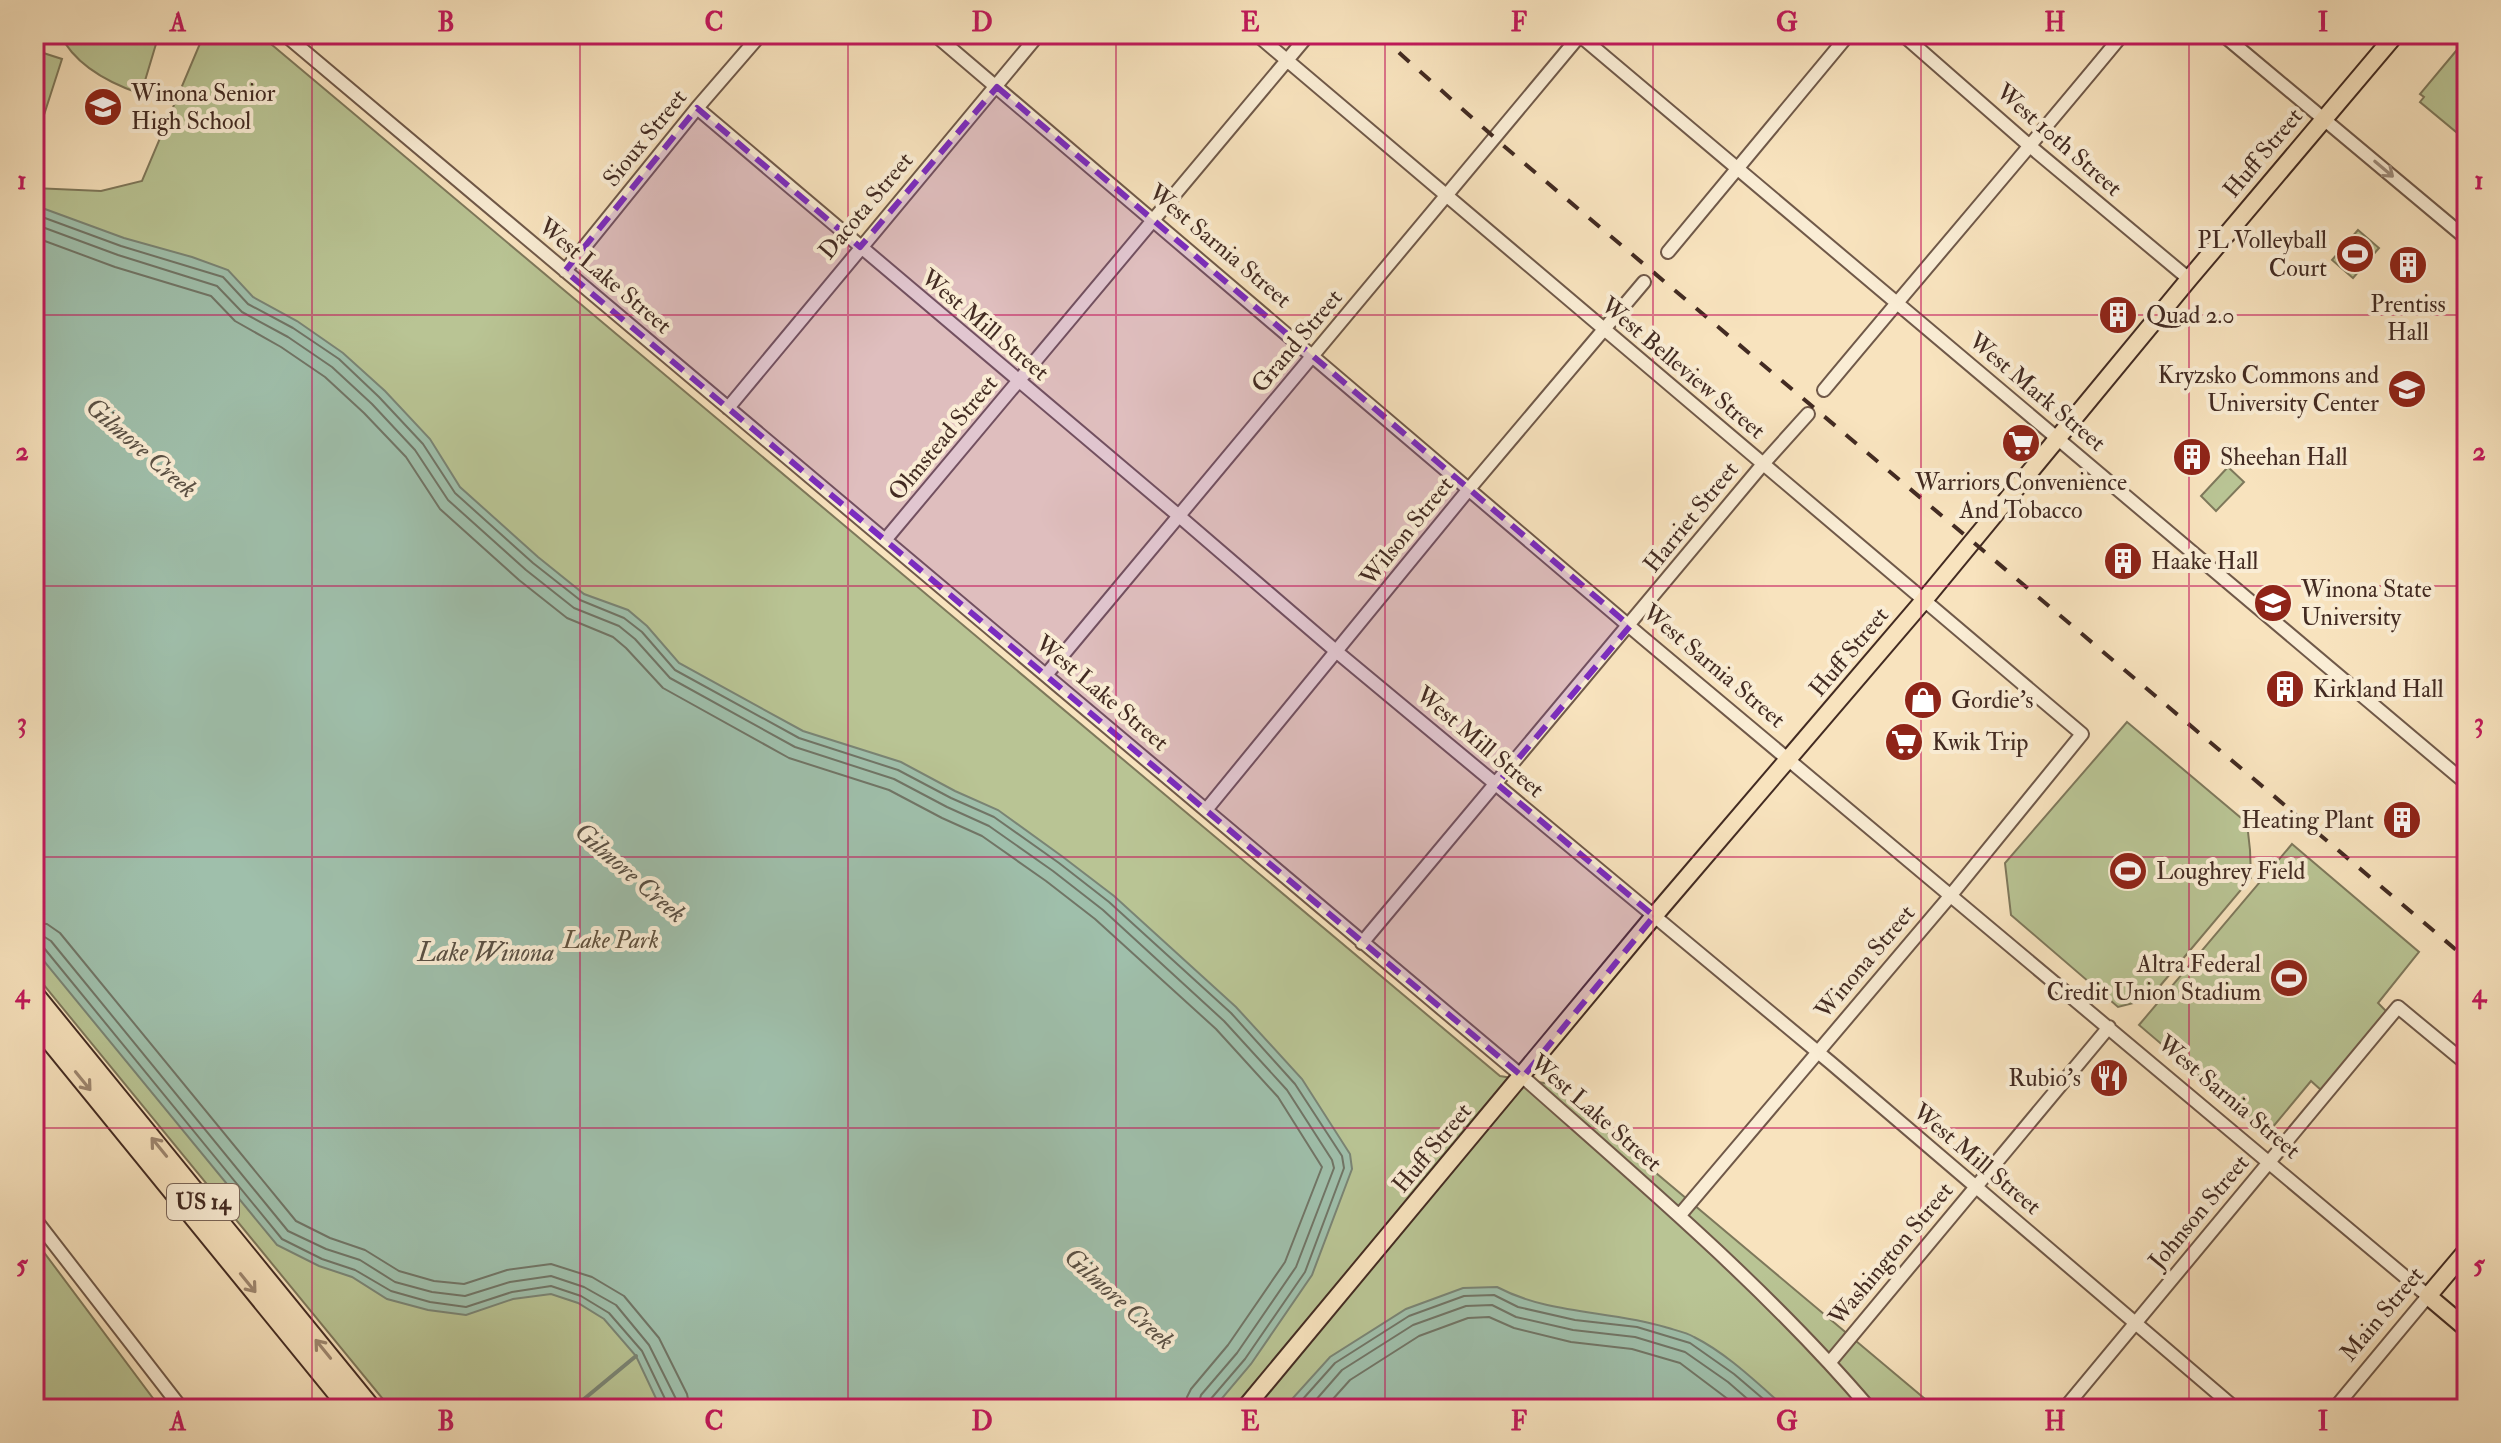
<svg xmlns="http://www.w3.org/2000/svg" width="2501" height="1443" font-family="'IM FELL Double Pica',serif">
	<style>
		.green { fill: #b9c494; stroke: #7e785b; stroke-width: 2 }
		.water { fill: #9fbfab; stroke: #7a8474; stroke-width: 2 }
		.lines { fill: none; stroke-linecap: round; stroke-linejoin: round }
		.shore { stroke: #717566; stroke-width: 2 }
		.stream { stroke: #7a8474; stroke-width: 4 }
		.minor-casing { stroke: #705949; stroke-width: 16 }
		.major-casing { stroke: #432b22; stroke-width: 20 }
		.highway-casing { stroke: #432b22; stroke-width: 22 }
		.minor { stroke: #faedd5; stroke-width: 12 }
		.major { stroke: #f8e3be; stroke-width: 16 }
		.highway { stroke: #f8e3be; stroke-width: 18 }
		.rail { stroke: #432b22; stroke-width: 4; stroke-dasharray: 14 14; stroke-linecap: butt }
		.oneway { stroke: #9e8c7c }
		.oneway2 { stroke: #9e8770 }
		.marked { fill: #7b2cbf; fill-opacity: 0.2; stroke: #7b2cbf; stroke-width: 6; stroke-dasharray: 16 10; stroke-linejoin: round }
		.grid { fill: none; stroke: #c2185b; stroke-width: 2; stroke-opacity: 0.55 }
		.labels { text-anchor: middle; dominant-baseline: central; stroke-width: 8; stroke-linejoin: round; paint-order: stroke }
		.shield { fill: #faedd5; stroke: #7a6558; stroke-width: 2 }
		.shield-label { font-size: 22px; font-weight: bold; fill: #432b22 }
		.poi-label { font-size: 24px; fill: #432b22; stroke: #faedd5; text-anchor: start }
		.street-label { font-size: 24px; fill: #432b22; stroke: #faedd5 }
		.park-label { font-size: 24px; font-style: italic; fill: #60513e; stroke: #faedd5 }
		.water-label { font-size: 26px; font-style: italic; fill: #5a5044; stroke: #faedd5 }
		.neatline { fill: none; stroke: #c2185b; stroke-width: 3 }
		.grid-label { font-size: 26px; text-anchor: middle; font-weight: bold; fill: #c2185b }
	</style>
	<rect width="100%" height="100%" fill="#f8e3be"/>
	<filter id="stains"><feTurbulence type="fractalNoise" baseFrequency=".0025" numOctaves="4"/><feColorMatrix values="0 0 0 0 .2 0 0 0 0 .09 0 0 0 0 .02 0 0 0 .5 -.17"/></filter>
	<radialGradient id="worn" r=".72"><stop offset=".6" stop-color="#630" stop-opacity="0"/><stop offset="1" stop-color="#630" stop-opacity=".3"/></radialGradient>
	<path class="green" d="M60,34H159L141,94C109,83 75,66 60,34Z
		M204,34H259L1500,1076L1550,1084L1937,1409H391L34,973V188L101,191L142,181Z
		M2461,45L2467,50V141L2420,102L2424,97L2420,94Z
		M34,50L62,59L34,146Z
		M2358,230L2379,248L2353,278L2332,260Z
		M2228,467L2244,482L2216,511L2201,496Z
		M2127,722L2247,823L2250,850L2251,878L2149,999L2118,1007L2011,915L2005,863Z
		M2292,844L2419,952L2378,1003L2387,1012L2321,1090L2311,1081L2267,1134L2139,1025Z
		M34,1239L161,1409H34Z"/>
	<path class="water" d="M34,205L124,238L192,257L228,270L253,297L297,321L343,353L385,391L430,439L460,487L538,557L584,594L628,610L647,626L679,663L803,731L901,762L955,791L998,810L1063,857L1114,896L1236,1007L1302,1079L1350,1154L1352,1169L1312,1275L1251,1364L1213,1409H661L636,1356L604,1319L578,1303L551,1294L513,1299L466,1315L428,1310L387,1299L352,1277L319,1266L277,1245L34,949Z
		M1497,1287C1550,1315 1609,1310 1665,1327C1674,1330 1686,1332 1694,1337C1728,1354 1758,1384 1787,1409H1283L1330,1357L1406,1309L1463,1288Z"/>
	<g class="lines">
		<path class="shore" d="M34,214L121,246L223,277L248,304L293,328L339,359L379,397L423,444L455,493L533,563L580,600L624,618L642,632L675,670L799,738L898,770L951,798L994,817L1059,863L1109,902L1231,1013L1295,1084L1342,1156L1344,1168L1305,1272L1245,1359L1209,1401L1207,1409
			M34,224L118,255L217,286L242,312L288,337L332,367L372,404L415,450L448,500L526,570L574,608L619,626L635,639L670,678L795,747L894,779L947,807L989,826L1053,871L1103,910L1224,1021L1287,1090L1332,1160L1334,1168L1296,1267L1237,1353L1201,1395L1197,1409
			M34,237L115,267L211,296L235,321L281,347L325,377L364,413L406,457L440,509L519,580L567,618L613,637L626,648L663,688L789,758L889,790L942,818L982,836L1046,881L1095,919L1216,1029L1278,1097L1322,1167L1285,1262L1228,1345L1191,1389L1187,1397L1185,1409
			M34,923L47,924L60,933L296,1221L330,1238L365,1250L399,1271L434,1281L464,1284L507,1270L551,1264L592,1277L624,1296L659,1338L687,1394L690,1409
			M34,935L43,936L51,941L288,1231L326,1249L360,1260L395,1282L432,1292L465,1296L510,1282L551,1276L584,1287L616,1305L649,1345L676,1399L678,1409
			M34,945L44,948L282,1239L322,1259L355,1270L391,1291L430,1302L466,1307L512,1292L551,1286L581,1296L609,1313L642,1351L667,1403L668,1409
			M1294,1409L1335,1363L1409,1316L1464,1296L1494,1295L1518,1307L1575,1320L1637,1327L1690,1343L1734,1374L1775,1409
			M1308,1409L1342,1370L1413,1325L1466,1306L1492,1305L1516,1317L1573,1330L1635,1337L1685,1352L1728,1382L1759,1409
			M1324,1409L1350,1380L1419,1336L1468,1318L1489,1317L1514,1328L1571,1342L1632,1349L1680,1363L1741,1409"/>
		<path class="stream" d="M572,1409L636,1356"/>
		<g class="minor-casing">
			<path id="minor" d="M284,34L1523,1077C1641,1182 1768,1289 1870,1409
				M934,34L1642,637L2428,1296L2334,1409
				M1256,34L2082,734L1951,895L1679,1216
				M1578,34L2467,784
				M1902,34L2031,147L2189,279
				M2222,34L2467,239
				M697,108L1179,516L1337,652L1831,1063L2236,1409
				M1668,252L1849,34
				M565,271L697,108L761,34
				M1824,390C1923,271 2024,154 2123,34
				M728,408L1039,34
				M886,539L1309,34
				M1046,675L1581,34
				M1206,810L1469,489L1644,282
				M1362,943L1763,464L1808,414
				M34,1218L182,1409
				M1830,1362L2109,1027
				M2064,1409L2398,1007L2467,1064"/>
		</g>
		<g class="major-casing">
			<path id="major" d="M2467,1250L2428,1296L2467,1329
				M1244,1409L1654,916L1925,599L2189,279L2396,34"/>
		</g>
		<g class="highway-casing">
			<path id="highway" d="M34,994L372,1409
				M34,1021L350,1409"/>
		</g>
		<use href="#minor" class="minor"/>
		<use href="#major" class="major"/>
		<use href="#highway" class="highway"/>
		<path class="rail" d="M1378,34L1505,147L2467,959"/>
	</g>
	<defs><path id="oneway-shaft" d="M-6 0H5M1.5-3L5.5 0L1.5 3" fill="none" stroke-width="1.6" stroke-linecap="round" stroke-linejoin="round" transform="scale(2)"/></defs>
	<use class="oneway" href="#oneway-shaft" transform="translate(2384 169) rotate(40)"/>
	<g class="oneway2">
		<use href="#oneway-shaft" transform="translate(83 1081) rotate(51)"/>
		<use href="#oneway-shaft" transform="translate(159 1147) rotate(-129)"/>
		<use href="#oneway-shaft" transform="translate(248 1283) rotate(51)"/>
		<use href="#oneway-shaft" transform="translate(323 1349) rotate(-129)"/>
	</g>
	<path class="marked" d="M997,87L1630,626L1497,784L1654,916L1523,1077L565,271L697,108L860,247Z"/>
	<path class="grid" d="M312,34V1409M580,34V1409M848,34V1409M1116,34V1409M1385,34V1409M1653,34V1409M1921,34V1409M2189,34V1409M34,315H2467M34,586H2467M34,857H2467M34,1128H2467"/>
	<defs>
		<g id="school-disc" transform="scale(2)"><circle r="9.5" fill="#8f2418" stroke="#faedd5"/><path d="M0-5L7-2L0 1L-7-2ZM-4 1L0 2.5L4 1V4Q0 6-4 4Z" fill="#fff"/></g>
		<g id="stadium-disc" transform="scale(2)"><circle r="9.5" fill="#8f2418" stroke="#faedd5"/><path d="M0-5a6.5 5 0 1 0 0 10a6.5 5 0 1 0 0-10ZM-3.5-1.8h7v3.6h-7Z" fill="#fff"/></g>
		<g id="building-disc" transform="scale(2)"><circle r="9.5" fill="#8f2418" stroke="#faedd5"/><path d="M-4-6H4V6H1V3H-1V6H-4ZM-2.5-4.3h1.7v1.8h-1.7ZM.8-4.3h1.7v1.8H.8ZM-2.5-1h1.7V.8h-1.7ZM.8-1h1.7V.8H.8Z" fill="#fff"/></g>
		<g id="university-disc" transform="scale(2)"><circle r="9.5" fill="#8f2418" stroke="#faedd5"/><path d="M0-5L7-2L0 1L-7-2ZM-4 1L0 2.5L4 1V4Q0 6-4 4Z" fill="#fff"/></g>
		<g id="supermarket-disc" transform="scale(2)"><circle r="9.5" fill="#8f2418" stroke="#faedd5"/><path d="M-6-5.5h2.5l.6 2H6L4.5 2H-2.5L-4.4-4H-6ZM-1.5 3.2a1.3 1.3 0 1 0 .1 0ZM3 3.2a1.3 1.3 0 1 0 .1 0Z" fill="#fff"/></g>
		<g id="shop-disc" transform="scale(2)"><circle r="9.5" fill="#8f2418" stroke="#faedd5"/><path d="M-5-2.5h2.3a2.7 3.5 0 0 1 5.4 0H5L5.5 6h-11ZM-1.5-2.5h3a1.5 2.3 0 0 0-3 0Z" fill="#fff"/></g>
		<g id="restaurant-disc" transform="scale(2)"><circle r="9.5" fill="#8f2418" stroke="#faedd5"/><path d="M-5-6h1v4h1v-4h1v4h1v-4h1v5L-1.5 .5V6h-2V.5L-5-1ZM5-6V6H3V1.5H1.5Q1.5-4 5-6Z" fill="#fff"/></g>
	</defs>
	<g fill-rule="evenodd">
		<use href="#school-disc" x="103" y="107"/>
		<use href="#stadium-disc" x="2355" y="254"/>
		<use href="#building-disc" x="2408" y="265"/>
		<use href="#building-disc" x="2118" y="315"/>
		<use href="#university-disc" x="2407" y="389"/>
		<use href="#supermarket-disc" x="2021" y="443"/>
		<use href="#building-disc" x="2192" y="457"/>
		<use href="#building-disc" x="2123" y="561"/>
		<use href="#university-disc" x="2273" y="603"/>
		<use href="#building-disc" x="2285" y="689"/>
		<use href="#shop-disc" x="1923" y="700"/>
		<use href="#supermarket-disc" x="1904" y="742"/>
		<use href="#building-disc" x="2402" y="820"/>
		<use href="#stadium-disc" x="2128" y="871"/>
		<use href="#stadium-disc" x="2289" y="978"/>
		<use href="#restaurant-disc" x="2109" y="1078"/>
	</g>
	<g class="labels">
		<rect class="shield" x="167" y="1184" width="72" height="36" rx="6"/>
		<g class="shield-label">
			<text x="203" y="1202">US 14</text>
		</g>
		<g class="poi-label">
			<text x="131" y="93">Winona Senior<tspan x="131" dy="28">High School</tspan></text>
			<text x="2327" y="240" text-anchor="end">PL Volleyball<tspan x="2327" dy="28">Court</tspan></text>
			<text x="2408" y="304" text-anchor="middle">Prentiss<tspan x="2408" dy="28">Hall</tspan></text>
			<text x="2146" y="315">Quad 2.0</text>
			<text x="2379" y="375" text-anchor="end">Kryzsko Commons and<tspan x="2379" dy="28">University Center</tspan></text>
			<text x="2220" y="457">Sheehan Hall</text>
			<text x="2021" y="482" text-anchor="middle">Warriors Convenience<tspan x="2021" dy="28">And Tobacco</tspan></text>
			<text x="2151" y="561">Haake Hall</text>
			<text x="2301" y="589">Winona State<tspan x="2301" dy="28">University</tspan></text>
			<text x="2313" y="689">Kirkland Hall</text>
			<text x="1951" y="700">Gordie's</text>
			<text x="1932" y="742">Kwik Trip</text>
			<text x="2374" y="820" text-anchor="end">Heating Plant</text>
			<text x="2156" y="871">Loughrey Field</text>
			<text x="2261" y="964" text-anchor="end">Altra Federal<tspan x="2261" dy="28">Credit Union Stadium</tspan></text>
			<text x="2081" y="1078" text-anchor="end">Rubio's</text>
		</g>
		<g class="street-label">
			<text transform="translate(645 138) rotate(-51)">Sioux Street</text>
			<text transform="translate(2059 140) rotate(41)">West 10th Street</text>
			<text transform="translate(2263 153) rotate(-50)">Huff Street</text>
			<text transform="translate(866 206) rotate(-50)">Dacota Street</text>
			<text transform="translate(1220 246) rotate(40)">West Sarnia Street</text>
			<text transform="translate(605 276) rotate(40)">West Lake Street</text>
			<text transform="translate(985 325) rotate(40)">West Mill Street</text>
			<text transform="translate(1297 341) rotate(-50)">Grand Street</text>
			<text transform="translate(1683 368) rotate(40)">West Belleview Street</text>
			<text transform="translate(2037 392) rotate(40)">West Mark Street</text>
			<text transform="translate(943 438) rotate(-50)">Olmstead Street</text>
			<text transform="translate(1691 517) rotate(-51)">Harriet Street</text>
			<text transform="translate(1407 531) rotate(-51)">Wilson Street</text>
			<text transform="translate(1849 652) rotate(-50)">Huff Street</text>
			<text transform="translate(1714 666) rotate(40)">West Sarnia Street</text>
			<text transform="translate(1102 693) rotate(40)">West Lake Street</text>
			<text transform="translate(1480 742) rotate(40)">West Mill Street</text>
			<text transform="translate(1865 962) rotate(-50)">Winona Street</text>
			<text transform="translate(2229 1097) rotate(40)">West Sarnia Street</text>
			<text transform="translate(1596 1113) rotate(41)">West Lake Street</text>
			<text transform="translate(1432 1148) rotate(-50)">Huff Street</text>
			<text transform="translate(1977 1159) rotate(40)">West Mill Street</text>
			<text transform="translate(2199 1212) rotate(-50)">Johnson Street</text>
			<text transform="translate(1891 1254) rotate(-50)">Washington Street</text>
			<text transform="translate(2382 1314) rotate(-50)">Main Street</text>
		</g>
		<g class="park-label">
			<text x="611" y="940">Lake Park</text>
		</g>
		<g class="water-label">
			<text transform="translate(141 448) rotate(41)">Gilmore Creek</text>
			<text transform="translate(630 873) rotate(41)">Gilmore Creek</text>
			<text x="486" y="953">Lake Winona</text>
			<text transform="translate(1119 1299) rotate(42)">Gilmore Creek</text>
		</g>
	</g>
	<rect width="2501" height="1443" fill="none" stroke="#f8e3be" stroke-width="88"/>
	<rect x="44" y="44" width="2413" height="1355" class="neatline"/>
	<g class="grid-label">
		<text x="178" y="31">A</text>
		<text x="446" y="31">B</text>
		<text x="714" y="31">C</text>
		<text x="982" y="31">D</text>
		<text x="1250" y="31">E</text>
		<text x="1519" y="31">F</text>
		<text x="1787" y="31">G</text>
		<text x="2055" y="31">H</text>
		<text x="2323" y="31">I</text>
		<text x="22" y="189">1</text>
		<text x="2479" y="189">1</text>
		<text x="22" y="460">2</text>
		<text x="2479" y="460">2</text>
		<text x="22" y="731">3</text>
		<text x="2479" y="731">3</text>
		<text x="22" y="1002">4</text>
		<text x="2479" y="1002">4</text>
		<text x="22" y="1273">5</text>
		<text x="2479" y="1273">5</text>
		<text x="178" y="1430">A</text>
		<text x="446" y="1430">B</text>
		<text x="714" y="1430">C</text>
		<text x="982" y="1430">D</text>
		<text x="1250" y="1430">E</text>
		<text x="1519" y="1430">F</text>
		<text x="1787" y="1430">G</text>
		<text x="2055" y="1430">H</text>
		<text x="2323" y="1430">I</text>
	</g>
	<rect width="100%" height="100%" filter="url(#stains)"/>
	<rect width="100%" height="100%" fill="url(#worn)"/>
</svg>
